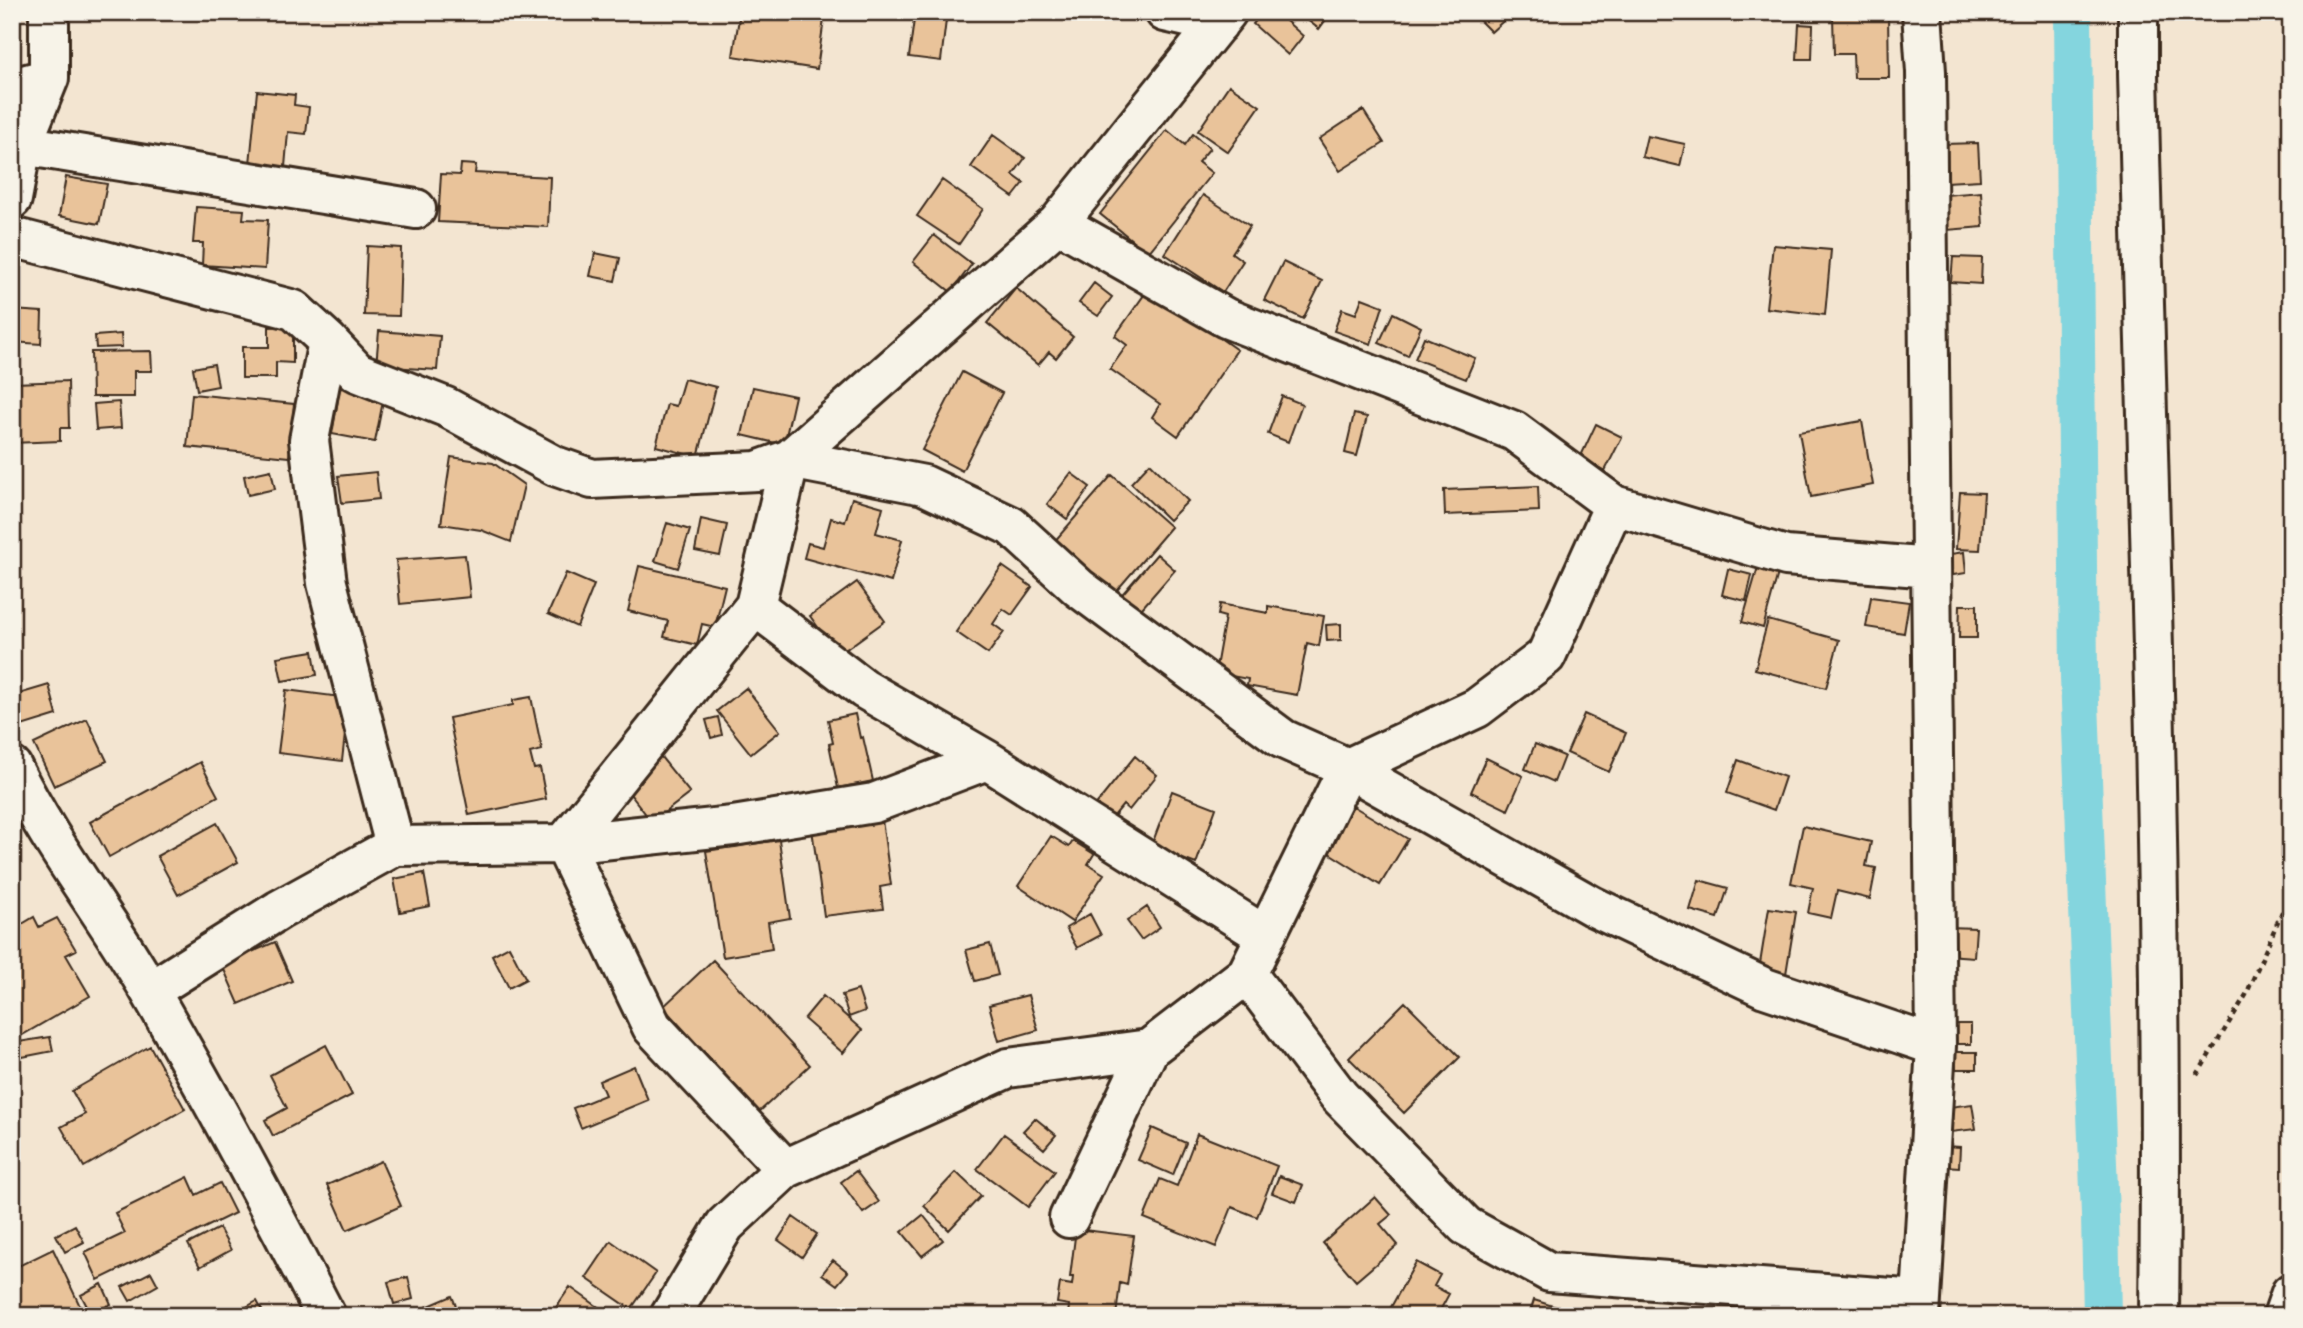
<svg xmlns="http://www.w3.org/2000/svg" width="2303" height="1328" font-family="'Architects Daughter',sans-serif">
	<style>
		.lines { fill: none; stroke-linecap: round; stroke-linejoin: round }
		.canal { stroke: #84d5de; stroke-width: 38 }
		.building { fill: #e9c39a; stroke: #3b2a1e; stroke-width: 2 }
		.minor-casing { stroke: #3b2a1e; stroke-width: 44 }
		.path { stroke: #3b2a1e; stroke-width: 4.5; stroke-dasharray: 5 5; stroke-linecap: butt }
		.minor { stroke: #f7f3e8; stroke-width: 38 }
	</style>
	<rect width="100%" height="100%" fill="#f3e5d1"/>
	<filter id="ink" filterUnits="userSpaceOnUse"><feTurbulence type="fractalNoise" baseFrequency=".0143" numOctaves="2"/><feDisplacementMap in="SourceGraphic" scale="14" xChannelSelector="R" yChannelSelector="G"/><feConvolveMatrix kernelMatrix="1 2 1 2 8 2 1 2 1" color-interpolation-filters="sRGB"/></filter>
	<g filter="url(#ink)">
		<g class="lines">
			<path class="canal" d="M2073,12L2079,677L2100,1215L2102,1316"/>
		</g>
		<path class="building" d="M740,12H825L817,69L733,56Z
			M915,12H947L941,61L909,57Z
			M1263,12H1276L1303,36L1288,55L1253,24Z
			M1297,12H1328L1330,14L1319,29Z
			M1484,12H1507L1510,15L1491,32L1478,19Z
			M1888,15L1889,78H1854L1853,54H1834L1833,16Z
			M1799,24L1813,25L1812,59H1797Z
			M1229,85L1260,106L1228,152L1198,131Z
			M257,91L295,95L294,105L309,107L306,134L288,132L285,167L250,164Z
			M1363,110L1384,143L1340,171L1319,139Z
			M1167,130L1185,145L1193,134L1210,148L1198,162L1212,173L1148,253L1100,214Z
			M993,135L1025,158L1013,175L1024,183L1013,197L971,167Z
			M1647,136L1685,144L1680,166L1642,157Z
			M1978,143L1980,180L1946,182L1944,144Z
			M461,164L476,165L475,173L550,177L548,227L438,222L441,174L460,175Z
			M66,177L107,184L99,224L59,216Z
			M942,180L983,209L959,244L917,216Z
			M1981,192L1983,227L1947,230L1945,195Z
			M1203,195L1250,226L1232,253L1243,261L1223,292L1165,254Z
			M196,207L244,210L243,219L268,220L265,269L202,265L203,243H193Z
			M934,235L972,264L951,292L913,262Z
			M1773,245L1831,250L1825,315L1766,308Z
			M367,246L401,248L399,316L364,315Z
			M595,253L620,258L615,281L590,276Z
			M1953,257L1982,258L1981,284L1951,282Z
			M1283,262L1322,281L1303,319L1264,300Z
			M1094,283L1112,297L1098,316L1079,303Z
			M1016,288L1073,337L1056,358L1049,352L1038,365L987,323Z
			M1149,288L1237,350L1178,436L1152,417L1160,404L1110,369L1127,345L1115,336Z
			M1362,298L1383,306L1371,344L1334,331L1342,309L1356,314Z
			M12,310L42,312L41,344L12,342Z
			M1393,313L1421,327L1408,356L1379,343Z
			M293,326V363L276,362V378H242V347H269V327Z
			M379,331L440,336L437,370L376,366Z
			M121,334L122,347L96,348L95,336Z
			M1424,337L1475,358L1466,379L1415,359Z
			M151,351L152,371H134V397H92L91,352Z
			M214,364L218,386L197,390L193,368Z
			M962,372L1002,393L962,471L922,450Z
			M684,379L716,387L698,457L656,446L667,404L676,406Z
			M68,381L69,428H60V441L12,443L14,383Z
			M753,387L795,396L784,445L742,435Z
			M340,388L384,396L375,442L332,434Z
			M192,394L294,404L289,457L187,447Z
			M1282,396L1302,404L1288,442L1268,434Z
			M119,402L121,428L96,430L94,404Z
			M1354,414L1367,417L1357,456L1345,453Z
			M1862,421L1873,485L1811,497L1799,432Z
			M1596,424L1622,437L1605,471L1580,458Z
			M451,457L493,463L524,485L511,542L481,530L441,524Z
			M1150,463L1188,501L1169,520L1131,483Z
			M271,470L275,489L248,495L244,476Z
			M376,472L379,499L342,503L338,476Z
			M1071,473L1090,487L1067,519L1047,504Z
			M1112,475L1171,527L1112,596L1053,543Z
			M1538,486L1539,511L1445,515L1444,490Z
			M1960,492L1984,493L1980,550L1956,549Z
			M852,498L883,507L876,533L902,540L891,582L804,558L808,543L823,547L831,518L845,522Z
			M701,519L727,525L720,556L695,551Z
			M667,523L690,530L678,568L655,561Z
			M1964,552L1966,573L1947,576L1944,555Z
			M1157,554L1175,570L1136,615L1118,599Z
			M465,555L470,597L400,604L396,560Z
			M639,566L725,586L715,627L702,624L697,645L664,637L668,621L628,611Z
			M1002,566L1032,587L1012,615L1003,609L993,624L1004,632L988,654L956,632Z
			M1758,567L1778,573L1763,628L1742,622Z
			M1728,569L1752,575L1746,601L1722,595Z
			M566,573L594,585L577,627L548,614Z
			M857,582L885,621L838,655L810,616Z
			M1871,597L1909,602L1904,633L1866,627Z
			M1220,604L1268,613V606L1324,616L1319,646L1307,643L1297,695L1247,686L1248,679L1215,673L1225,617L1218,615Z
			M1960,605H1977V638H1959Z
			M1768,620L1839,640L1826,688L1755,669Z
			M1341,624V640L1327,641L1326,625Z
			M313,651L317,675L282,681L277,657Z
			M49,685L57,715L12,729V696Z
			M746,688L780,731L751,754L717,711Z
			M286,690L349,698L342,761L278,753Z
			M531,697L542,750L530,753L534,769L540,768L546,799L469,815L449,718L513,705V700Z
			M855,714L860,738L863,737L873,781L838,788L829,744L833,743L828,720Z
			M1584,714L1626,733L1609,772L1567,753Z
			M718,717L722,735L711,738L706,720Z
			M87,719L107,761L54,786L34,744Z
			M1535,744L1564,756L1554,782L1525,769Z
			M657,752L690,793L652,822L620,781Z
			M1135,756L1157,775L1129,810L1123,805L1110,821L1094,807Z
			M1486,758L1523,776L1508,810L1471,792Z
			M1738,760L1785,777L1774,810L1727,793Z
			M200,762L218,796L109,857L90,822Z
			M1172,791L1216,808L1196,864L1151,847Z
			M1353,806L1408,839L1380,885L1326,851Z
			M882,820L891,885L880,887L883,909L824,916L812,829Z
			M217,823L238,862L178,895L157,856Z
			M1803,826L1871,842L1866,866L1876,868L1870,899L1837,891L1831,918L1808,913L1813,888L1791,883Z
			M1051,836L1069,847L1073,841L1094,854L1088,864L1104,874L1072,922L1018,886Z
			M779,840L790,918L768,922L772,949L723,957L706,851Z
			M424,873L430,906L400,912L394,879Z
			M1699,880L1728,888L1718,918L1690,910Z
			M1147,907L1160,927L1141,940L1127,921Z
			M1769,908L1796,912L1785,980L1758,976Z
			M1090,914L1101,935L1077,948L1066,928Z
			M34,917L39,927L57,918L76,950L66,955L90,996L12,1041V930Z
			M1949,927L1976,928L1974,957L1947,955Z
			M275,942L292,981L239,1004L222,965Z
			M990,944L998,975L975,981L966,950Z
			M509,946L526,979L509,988L492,955Z
			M713,960L810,1065L759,1112L663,1007Z
			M858,990L865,1011L849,1017L842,995Z
			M1028,995L1038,1030L999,1041L989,1005Z
			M823,996L862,1030L843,1053L804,1019Z
			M1405,1002L1460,1057L1404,1113L1349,1058Z
			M1944,1024H1971V1044H1944Z
			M50,1037L53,1051L12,1059V1043Z
			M326,1045L352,1095L273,1136L265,1120L287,1108L270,1075Z
			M150,1046L185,1109L84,1167L61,1127L85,1114L72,1091Z
			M1956,1052H1977V1069H1956Z
			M634,1066L648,1100L581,1128L573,1108L605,1095L599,1081Z
			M1972,1104L1976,1129L1951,1132L1949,1107Z
			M1035,1118L1056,1135L1044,1149L1023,1131Z
			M1152,1128L1186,1143L1173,1175L1138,1160Z
			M1004,1134L1055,1171L1028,1207L977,1169Z
			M1197,1134L1277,1166L1257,1217L1232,1207L1216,1247L1144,1218L1160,1179L1177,1186Z
			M1945,1146L1960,1147L1959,1167L1944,1166Z
			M381,1161L401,1206L347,1230L327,1185Z
			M856,1171L879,1202L863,1213L841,1182Z
			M956,1172L981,1196L949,1230L924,1206Z
			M1279,1176L1303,1185L1296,1202L1272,1193Z
			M188,1177L196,1195L220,1183L235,1213L98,1280L85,1252L125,1233L115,1213Z
			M1375,1197L1391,1215L1380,1224L1398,1245L1356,1281L1323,1243Z
			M923,1215L943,1240L922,1256L902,1232Z
			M793,1217L817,1234L802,1257L778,1240Z
			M75,1225L84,1242L65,1252L56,1235Z
			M219,1228L231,1250L200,1267L188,1244Z
			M1076,1229L1134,1236L1127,1285L1120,1283L1116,1316H1068L1069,1305L1057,1303L1060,1283L1072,1285L1073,1277H1070Z
			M611,1241L656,1273L631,1309L586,1278Z
			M53,1249L80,1306L59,1316H12V1269Z
			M833,1260L848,1272L837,1285L822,1274Z
			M1416,1262L1440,1275L1434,1286L1449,1294L1437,1316H1386Z
			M151,1272L158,1285L130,1301L122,1287Z
			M408,1277L413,1299L394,1304L388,1282Z
			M102,1284L111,1304L91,1314L81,1295Z
			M570,1287L611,1316H550Z
			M452,1296L460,1316H405Z
			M1534,1300L1559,1308L1557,1316H1529Z
			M257,1301L265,1316H230Z"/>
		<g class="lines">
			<g class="minor-casing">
				<path id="minor" d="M1165,12L1218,24
					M2138,12V74C2148,487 2164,902 2159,1316
					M12,88L49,78V12
					M22,145L416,209
					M12,199L22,145L49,78
					M1058,223L1226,318L1514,431L1614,505L1786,556L1931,568
					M12,237L294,310L328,341L357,372L446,407L555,466L592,479L757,471L790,459L924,485L1011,526L1079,588L1283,739L1348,768L1592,906L1765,988L1936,1046
					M328,341L309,440L327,583L395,846
					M755,606L864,689L987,760L1264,935
					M12,767C51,847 107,916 151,993C212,1099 270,1207 326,1316
					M1247,974L1339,1096L1466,1226L1549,1272L1919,1300
					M150,991L279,910L395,846L564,844L733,826L874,803L987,760
					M785,1169L652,1027L564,844L755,606L790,459L1058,223L1227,12
					M1069,1218L1149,1049L1247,974L1348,768L1477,708L1546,656L1614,505
					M670,1316L725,1225L785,1169L1008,1068L1149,1049
					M1920,1316L1936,1046L1926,72L1922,12
					M2283,1316L2291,1293"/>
			</g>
			<path class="path" d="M2197,1075L2246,995L2291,891"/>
			<use href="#minor" class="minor"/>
		</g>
	</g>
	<rect width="2303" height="1328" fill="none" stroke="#f7f3e8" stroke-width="42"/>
	<rect x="21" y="21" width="2261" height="1286" fill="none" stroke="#3b2a1e" stroke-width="2.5" filter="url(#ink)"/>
</svg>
